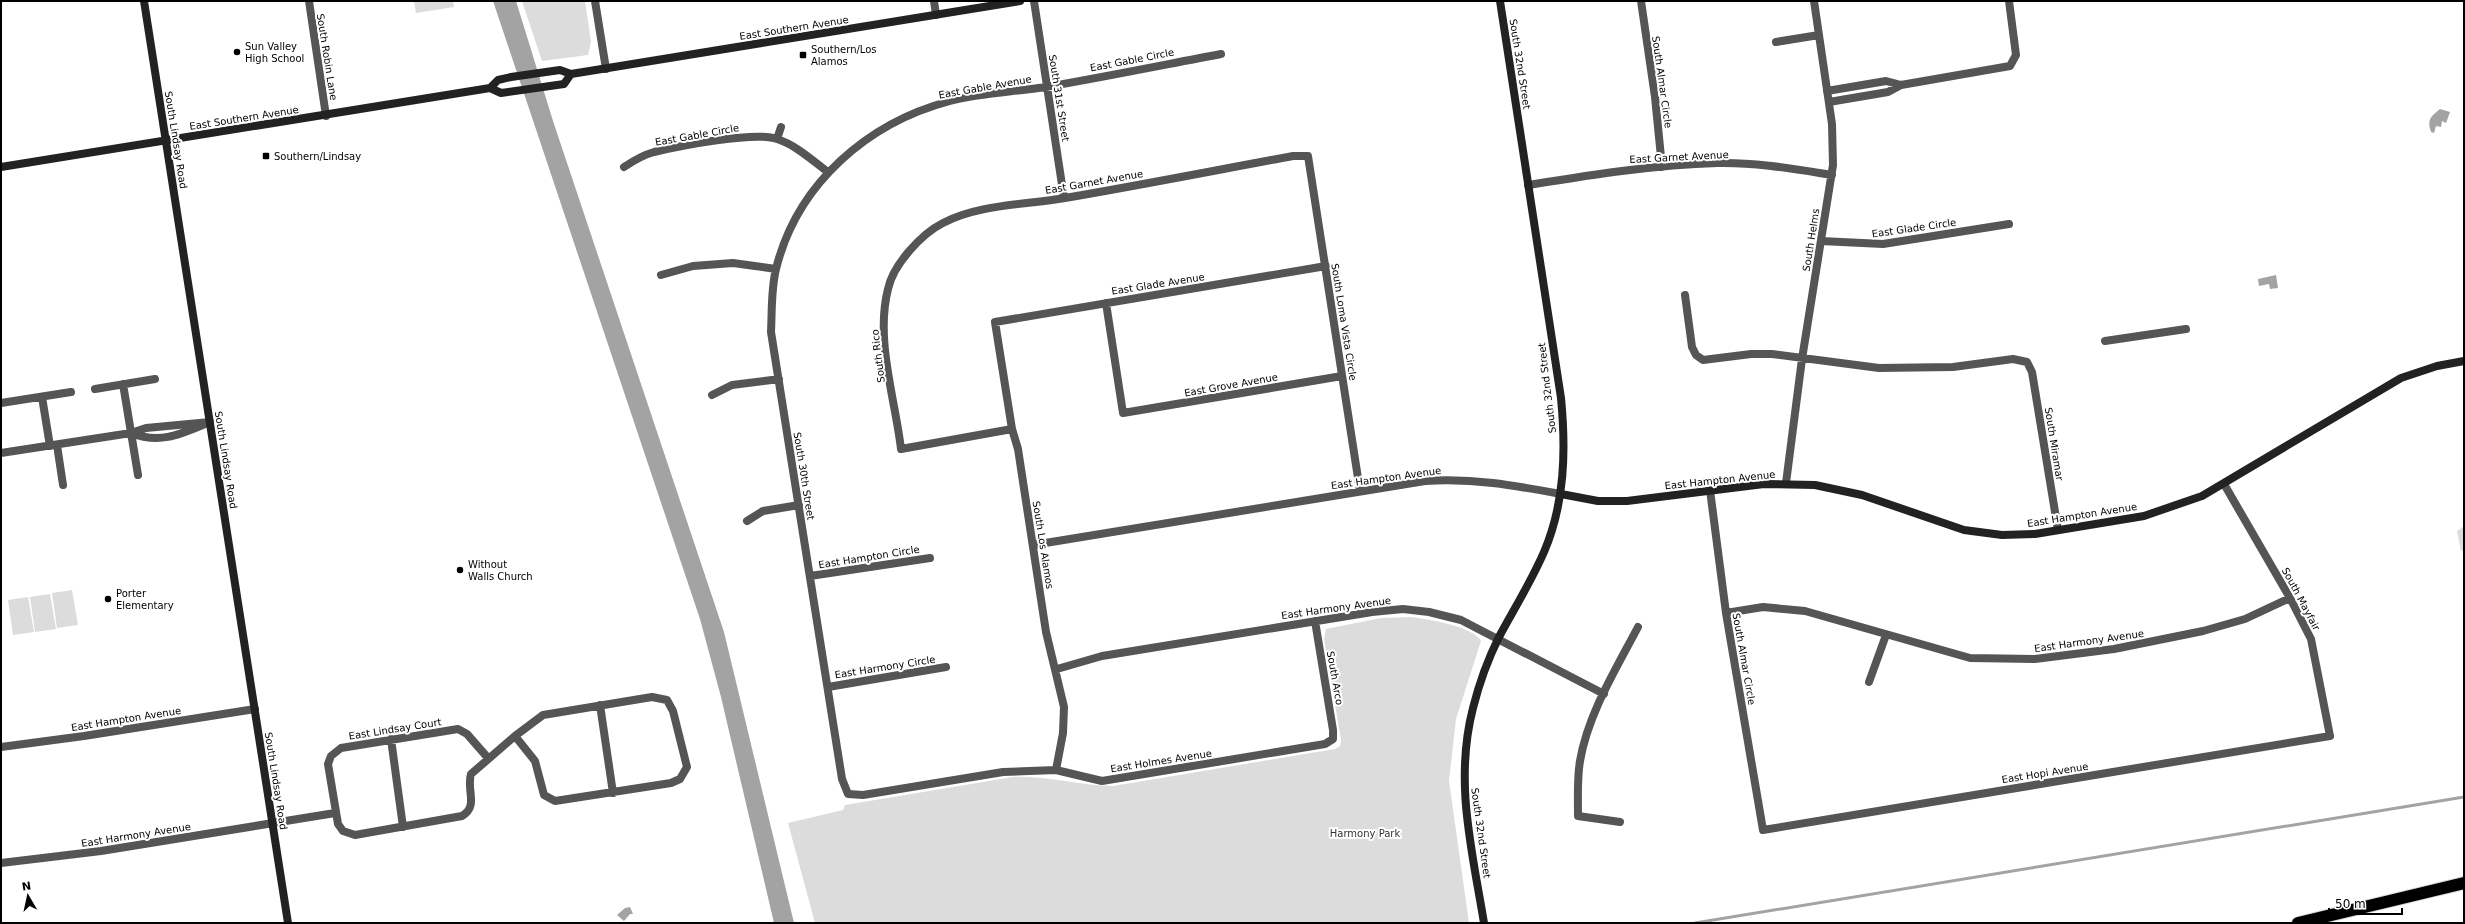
<svg xmlns="http://www.w3.org/2000/svg" width="2465" height="924" font-family="'DejaVu Sans',sans-serif">
	<style>
		.green { fill: #dcdcdc }
		.water { fill: #a3a3a3 }
		.lines { fill: none; stroke-linecap: round; stroke-linejoin: round }
		.stream { stroke: #a3a3a3; stroke-width: 3 }
		.highway-casing { stroke: #dbdbdb; stroke-width: 14 }
		.street { stroke: #555; stroke-width: 8 }
		.secondary { stroke: #222; stroke-width: 8 }
		.highway { stroke: #000; stroke-width: 12 }
		.poi-dot { fill: #000; stroke: #fff; stroke-width: 1.5 }
		.labels { text-anchor: middle; dominant-baseline: central; stroke-width: 4; stroke-linejoin: round; paint-order: stroke }
		.street-label { font-size: 10px; fill: #000; stroke: #fff }
		.poi-label { font-size: 10px; fill: #000; stroke: #fff; text-anchor: start }
		.park-label { font-size: 10px; fill: #333; stroke: #fff }
	</style>
	<rect width="100%" height="100%" fill="#fff"/>
	<path class="green" d="M414,1H453L454,7L416,13Z
		M522,1H585L591,42L588,55L542,61Z
		M2464,526V550L2461,551L2457,531Z
		M72,590L78,625L57,628L52,593Z
		M50,594L56,629L35,632L30,597Z
		M28,597L34,632L13,635L8,600Z
		M1411,617C1427,619 1473,626 1481,641L1456,719L1449,781L1469,923H815L788,823L843,810L845,805L1013,777C1047,775 1079,786 1113,786L1335,749L1340,746L1341,740L1324,639L1326,629L1381,618Z"/>
	<path class="water" d="M493,1H516L553,121L724,632L794,923H774L721,697L700,619Z
		M2440,109L2450,112L2446,123L2442,121L2441,127L2436,126L2434,133L2431,132C2427,120 2430,117 2440,109Z
		M2276,275L2278,288L2270,289L2269,284L2259,286L2258,279Z
		M630,907L633,914H630L624,921L617,915L625,908Z"/>
	<g class="lines">
		<path class="stream" d="M1695,923L2464,797"/>
		<g class="highway-casing">
			<path id="highway" d="M2298,923L2464,883"/>
		</g>
		<path class="street" d="M309,1L326,116
			M595,1L606,69
			M934,1L936,15
			M1034,1L1064,198
			M1641,1L1655,97L1662,167
			M1776,42L1819,35
			M1221,54C1163,65 1104,77 1046,87C1014,92 981,93 950,101C867,123 797,184 776,269C771,289 772,312 771,332L842,779L848,794L863,795L1003,772L1056,770L1102,781L1325,744L1333,739V730L1315,621
			M1827,91L1886,81L1901,85L2010,66L2016,55L2009,1
			M1829,102L1888,92L1901,85
			M777,139L781,127
			M624,167C633,161 643,155 654,152C679,146 755,131 777,139C796,145 813,161 828,172
			M1528,185C1591,175 1653,165 1717,163C1755,162 1794,169 1832,175
			M1821,241L1883,244L2009,224
			M661,275L693,266L733,263L776,269
			M1685,295L1692,347L1696,355L1703,360L1751,354H1772L1879,368L1953,367L2013,359L2027,362L2032,372L2058,530
			M1106,303L1123,413L1342,376
			M2105,341L2186,329
			M123,384L138,475
			M95,389L155,379
			M712,395L732,385L779,379
			M42,397L50,446
			M1,403L71,392
			M1012,429L901,449C895,398 875,340 888,289C893,265 921,234 943,223C979,204 1026,205 1065,198C1141,185 1217,170 1293,156H1308L1360,491
			M131,433C159,444 179,435 205,424
			M57,445L63,485
			M1,453L131,433L146,428L210,422
			M1786,483L1802,359L1833,165L1832,124L1814,1
			M1710,490L1726,613L1763,830L2330,736L2311,639L2290,598L2224,484
			M747,521L763,511L799,505
			M1033,545L1425,481C1474,478 1512,485 1561,494
			M810,576L930,558
			M1726,613L1763,607L1805,611L1970,658L2035,659L2114,649L2203,631L2245,619L2290,598
			M1057,669L1102,656L1372,612L1403,609L1429,612L1461,620L1604,694
			M1869,682L1886,635
			M828,687L946,667
			M600,705L613,793
			M391,739L403,827
			M1,747L84,736L255,709
			M488,758L467,734L458,729L341,748L331,756L328,764L338,824L343,831L355,835L462,816C479,806 466,790 471,774L515,736L543,715L652,697L667,700L673,711L687,767L680,779L671,783L555,801L544,795L535,761L515,736
			M1056,770L1063,733L1064,707L1046,632L1018,449L1012,429L995,322L1326,266
			M1620,822L1578,816C1578,798 1577,778 1580,761C1588,714 1616,669 1638,627
			M1,863L101,851L335,813"/>
		<path class="secondary" d="M144,1L288,923
			M490,88L498,80L511,77L560,70L571,74L1020,1
			M1,167L490,88L501,93L564,84L571,74
			M1561,494L1598,501H1627L1764,484L1815,485L1862,495L1964,530L2002,535L2035,534L2144,516L2202,496L2401,378L2437,366L2464,361
			M1484,923C1472,850 1454,781 1473,708C1479,684 1488,659 1499,637C1514,609 1531,582 1544,552C1565,503 1566,450 1561,398L1500,1"/>
		<use href="#highway" class="highway"/>
	</g>
	<g class="poi-dot">
		<circle cx="237" cy="52" r="4"/>
		<rect x="799" y="51" width="8" height="8" rx="2"/>
		<rect x="262" y="152" width="8" height="8" rx="2"/>
		<circle cx="460" cy="570" r="4"/>
		<circle cx="108" cy="599" r="4"/>
	</g>
	<g class="labels">
		<g class="street-label">
			<text transform="translate(794 28) rotate(-9)">East Southern Avenue</text>
			<text transform="translate(327 57) rotate(81)">South Robin Lane</text>
			<text transform="translate(1132 60) rotate(-11)">East Gable Circle</text>
			<text transform="translate(1520 64) rotate(81)">South 32nd Street</text>
			<text transform="translate(1662 82) rotate(82)">South Almar Circle</text>
			<text transform="translate(985 87) rotate(-10)">East Gable Avenue</text>
			<text transform="translate(1059 98) rotate(81)">South 31st Street</text>
			<text transform="translate(244 118) rotate(-9)">East Southern Avenue</text>
			<text transform="translate(697 135) rotate(-10)">East Gable Circle</text>
			<text transform="translate(176 140) rotate(81)">South Lindsay Road</text>
			<text transform="translate(1679 157) rotate(-3)">East Garnet Avenue</text>
			<text transform="translate(1094 182) rotate(-10)">East Garnet Avenue</text>
			<text transform="translate(1914 228) rotate(-8)">East Glade Circle</text>
			<text transform="translate(1811 240) rotate(-81)">South Helms</text>
			<text transform="translate(1158 284) rotate(-9)">East Glade Avenue</text>
			<text transform="translate(1344 322) rotate(81)">South Loma Vista Circle</text>
			<text transform="translate(878 356) rotate(-97)">South Rico</text>
			<text transform="translate(1231 385) rotate(-10)">East Grove Avenue</text>
			<text transform="translate(1547 388) rotate(-97)">South 32nd Street</text>
			<text transform="translate(2054 444) rotate(81)">South Miramar</text>
			<text transform="translate(226 460) rotate(81)">South Lindsay Road</text>
			<text transform="translate(804 476) rotate(81)">South 30th Street</text>
			<text transform="translate(1386 478) rotate(-8)">East Hampton Avenue</text>
			<text transform="translate(1720 480) rotate(-6)">East Hampton Avenue</text>
			<text transform="translate(2082 515) rotate(-9)">East Hampton Avenue</text>
			<text transform="translate(1043 545) rotate(81)">South Los Alamos</text>
			<text transform="translate(869 557) rotate(-9)">East Hampton Circle</text>
			<text transform="translate(2301 599) rotate(62)">South Mayfair</text>
			<text transform="translate(1336 608) rotate(-8)">East Harmony Avenue</text>
			<text transform="translate(2089 641) rotate(-8)">East Harmony Avenue</text>
			<text transform="translate(1744 659) rotate(80)">South Almar Circle</text>
			<text transform="translate(885 667) rotate(-9)">East Harmony Circle</text>
			<text transform="translate(1335 678) rotate(80)">South Arco</text>
			<text transform="translate(126 719) rotate(-9)">East Hampton Avenue</text>
			<text transform="translate(395 729) rotate(-9)">East Lindsay Court</text>
			<text transform="translate(1161 761) rotate(-9)">East Holmes Avenue</text>
			<text transform="translate(2045 773) rotate(-9)">East Hopi Avenue</text>
			<text transform="translate(276 781) rotate(81)">South Lindsay Road</text>
			<text transform="translate(1481 833) rotate(82)">South 32nd Street</text>
			<text transform="translate(136 835) rotate(-9)">East Harmony Avenue</text>
		</g>
		<g class="poi-label">
			<text x="245" y="46">Sun Valley<tspan x="245" dy="12">High School</tspan></text>
			<text x="811" y="49">Southern/Los<tspan x="811" dy="12">Alamos</tspan></text>
			<text x="274" y="156">Southern/Lindsay</text>
			<text x="468" y="564">Without<tspan x="468" dy="12">Walls Church</tspan></text>
			<text x="116" y="593">Porter<tspan x="116" dy="12">Elementary</tspan></text>
		</g>
		<g class="park-label">
			<text x="1365" y="833">Harmony Park</text>
		</g>
	</g>
	<rect width="2465" height="924" fill="none" stroke="#000000" stroke-width="4"/>
	<g transform="translate(28 896) rotate(351)" stroke="#ffffff" stroke-width="3" paint-order="stroke">
	<path d="M0-3L7 15L0 10L-7 15Z" fill="#000000"/>
	<text y="-6" font-size="11" font-weight="bold" text-anchor="middle" fill="#000000">N</text>
	</g>
	<path d="M2329 908v6h73v-6" fill="none" stroke="#000000" stroke-width="2"/>
	<text x="2335" y="908" font-size="12" fill="#000000" stroke="#ffffff" stroke-width="3" paint-order="stroke">50 m</text>
</svg>
